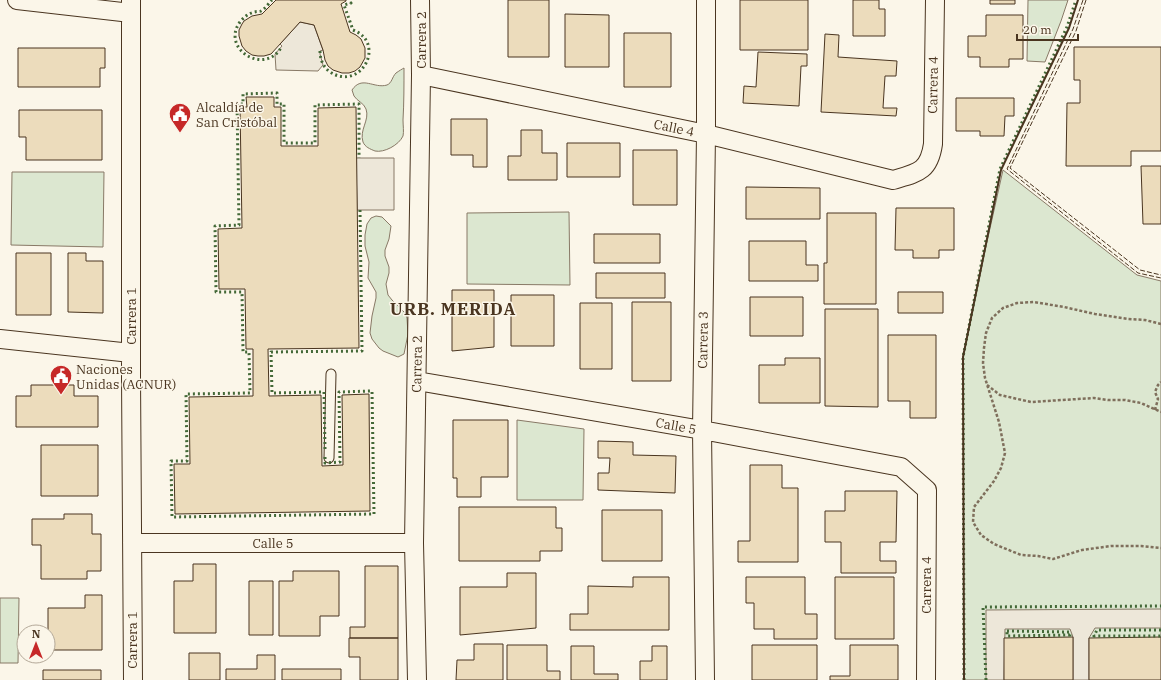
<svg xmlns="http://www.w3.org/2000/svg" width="1161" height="680" font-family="'IBM Plex Serif',serif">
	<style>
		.green { fill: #dce7d0; stroke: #887966 }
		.parking { fill: #ede7d9; stroke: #887966 }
		.building { fill: #ecdcbc; stroke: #4a3520 }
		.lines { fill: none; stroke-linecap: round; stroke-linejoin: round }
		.lane-casing { stroke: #4a3520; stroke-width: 11 }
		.street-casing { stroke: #4a3520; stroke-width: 20 }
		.path { stroke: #7f6f5c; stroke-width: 2.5; stroke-dasharray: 3 2; stroke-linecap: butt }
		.lane { stroke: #fbf6e9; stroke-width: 9 }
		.street { stroke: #fbf6e9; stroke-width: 18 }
		.hedge { stroke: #436837; stroke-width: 3; stroke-dasharray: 2 3; stroke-linecap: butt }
		.fence { stroke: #4a3520; stroke-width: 1; stroke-dasharray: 5 2; stroke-linecap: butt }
		.wall { stroke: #4a3520; stroke-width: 2 }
		.labels { text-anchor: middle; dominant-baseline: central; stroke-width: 3; stroke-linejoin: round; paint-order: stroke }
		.street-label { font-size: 13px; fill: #4a3520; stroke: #fbf6e9 }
		.poi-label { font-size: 13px; fill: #4a3520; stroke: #fbf6e9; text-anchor: start }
		.district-label { font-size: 17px; font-weight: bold; letter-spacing: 1px; fill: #4a3520; stroke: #fbf6e9 }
	</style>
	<rect width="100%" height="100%" fill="#fbf6e9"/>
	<path class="green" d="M1028,0H1068L1061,21L1045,62L1027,61Z
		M404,68C404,85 404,103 403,120C403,125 404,132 403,136C399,145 384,153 375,151C370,149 365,147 363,142C359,130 370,120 366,109C364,103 357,101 354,96C353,94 353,92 352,90C362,75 374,89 387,85C392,83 392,77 396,73C399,71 402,69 404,68Z
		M1003,170L1137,275L1161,281V680H964L963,357L978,282Z
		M12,172H104L103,247L11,245Z
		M569,212L570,285L467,284V213Z
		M376,216L382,217L391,226L389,239L385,250V256L389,267V273L386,284L388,295L392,300L405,313L407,318L408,334L404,354L398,357L383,351L379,348L372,339L370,333L372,316L376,298V292L368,278L369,262L365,246V235L367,224L371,218Z
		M517,420L584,429L583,500H517Z
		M0,598H19L18,663H0Z"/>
	<path class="parking" d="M300,22L314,25L323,50L320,51V54L323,65L318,71L276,70L275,54L282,46L280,44Z
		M356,158H394V210H357Z
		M1161,609V628H1095L1089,638V680H1073V637L1070,629H1005L1004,680H986V610Z"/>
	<path class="building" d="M276,0H346V1L341,4L350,32L356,35L361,39L365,48V58L360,67L355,71L349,73H342L333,70L328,66L325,60L323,50L314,25L300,22L271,54L264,56H258L252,55L246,51L242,46L239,36V30L242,24L244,21L252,16L262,14Z
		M508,0H549V57H508Z
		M740,0H808V50H740Z
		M853,0H879V9H885V36H853Z
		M990,0H1015V4H990Z
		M565,14L609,15V67H565Z
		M986,15H1023V59H1009V67H980V57H968V36H986Z
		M624,33H671V87H624Z
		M825,34L839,35L838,57L897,61L896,76H885L883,108H897L896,116L821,112Z
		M1074,47H1161V151H1131V166H1066L1067,103H1080V80H1074Z
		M18,48H105V68H100V87H18Z
		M758,52L807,54V66H801L799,106L743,103L744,86L756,87Z
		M246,97H274V107H281V146H318V108L356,107L359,348L268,349L269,396L321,395L322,466L343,465L342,395L369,394L370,511L175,514L174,464H190L189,397L253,396V349H246L245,289H219L218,229L242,228L240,107H247Z
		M956,98H1014V116H1005L1004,136H980V131H956Z
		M19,110H102V160H26V137H19Z
		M451,119H487V167H473V155H451Z
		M521,130H542V153H557V180H508V156H521Z
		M567,143H620V177H567Z
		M633,150H677V205H633Z
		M1141,166H1161V224H1143Z
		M746,187L820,188V219H746Z
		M896,208H954V250H939V258H913V250H895Z
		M827,213H876V304H824V263H827Z
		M594,234H660V263H594Z
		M749,241H806V265H818V281H749Z
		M16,253H51V315H16Z
		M68,253H86V261H103V313L68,312Z
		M596,273H665V298H596Z
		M452,290H494V347L452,351Z
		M898,292H943V313H898Z
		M511,295H554V346H511Z
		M750,297H803V336H750Z
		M632,302H671V381H632Z
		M580,303H612V369H580Z
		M825,309H878V407L825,406Z
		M888,335H936V418H910V401H888Z
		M785,358H820V403H759V365H785Z
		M31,385H74V396H98V427H16V396H31Z
		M453,420H508V477H481V497H457V478H453Z
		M598,441L633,442V455L676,456L675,493L598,490V473H609L610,458H598Z
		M41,445H98V496H41Z
		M750,465H782V488H798V562H738V541H750Z
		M845,491H897L896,542H880V561H896V573H841V542H825V511H845Z
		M459,507H556V528H562V551H540V561H459Z
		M602,510H662V561H602Z
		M64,514H92V534H101V571H87V579H41V545H32V519H64Z
		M193,564H216V633H174V581H193Z
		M365,566H398V638H350V627H365Z
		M293,571H339V616H320V636H279V581H293Z
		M507,573H536V628L460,635V587H507Z
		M633,577H669V630H570V614H588V586L633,587Z
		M746,577H805V614H817V639H774V629H754V603H746Z
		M835,577H894V639H835Z
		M249,581H273V635H249Z
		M85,595H102V650H48V608H85Z
		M1073,637V680H1004V638Z
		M1161,637V680H1089V638Z
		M349,638H398V680H360V657H349Z
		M474,644H503V680H456L457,660H474Z
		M507,645H547V671H560V680H507Z
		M752,645H817V680H752Z
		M850,645H898V680H830V676H850Z
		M571,646H594V674H618V680H571Z
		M652,646H667V680H640V661H652Z
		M189,653H220V680H189Z
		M257,655H275V680H226V669H257Z
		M282,669H341V680H282Z
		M43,670H101V680H43Z"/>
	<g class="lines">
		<g class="lane-casing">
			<path id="lane" d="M329,458L331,374"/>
		</g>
		<g class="street-casing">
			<path id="street" d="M17,0L131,13
				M131,0V377L133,680
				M421,75L706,134L893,180C917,173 929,172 933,144L935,0
				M0,339L131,353
				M417,381L702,430L901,467L927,490L926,680
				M132,543H414
				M417,680L414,543L421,75L420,0
				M705,680L702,430L706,134V0"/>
		</g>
		<path class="path" d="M1161,324L1145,320L1128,319L1095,314L1064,307L1034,302L1017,303L1003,308L992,318L986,333L984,348L983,363L985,378L999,422L1005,453L1001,468L994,481L974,507L973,522L981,535L994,544L1021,555L1038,556L1053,559L1082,550L1111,546H1141L1161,548
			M987,385L1000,395L1031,402L1094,398L1108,400H1125L1141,403L1161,412
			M1155,410L1158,399L1155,392L1158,385L1161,382"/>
		<use href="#lane" class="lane"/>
		<use href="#street" class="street"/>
		<path class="hedge" d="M272,0C269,3 265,9 261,11C259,12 257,11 255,12C249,13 244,17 240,22C220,49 266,77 282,46
			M320,51C320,59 323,67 330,72C361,92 387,43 353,30L344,5L351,3L349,0
			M325,449L324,392L272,393L271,352L362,351L360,210
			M325,457V463L340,462L339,392L372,391L374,514L172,517L171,461H187L186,394L250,393L249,352H243L242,292H216L215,226L239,225L237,104H243V94L277,93V104H284V143H315V105L359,104V158
			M1161,630H1097L1094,636H1161
			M1007,631L1069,632L1070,635L1007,636Z
			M964,680L963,357L1000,169L1067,27L1076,0
			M986,680L983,607L1161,606"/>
		<path class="fence" d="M1083,0L1073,29L1007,169L1138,273L1161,278
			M1086,0L1076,31L1010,168L1140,270L1161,275"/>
		<path class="wall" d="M964,680L963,357L1001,170L1069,28L1078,0"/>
	</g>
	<defs>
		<g id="civic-pin" transform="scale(1.15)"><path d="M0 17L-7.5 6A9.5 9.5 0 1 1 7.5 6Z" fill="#c62828" stroke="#fbf6e9"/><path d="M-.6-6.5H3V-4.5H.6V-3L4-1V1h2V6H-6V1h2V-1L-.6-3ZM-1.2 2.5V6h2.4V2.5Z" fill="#fff"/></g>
	</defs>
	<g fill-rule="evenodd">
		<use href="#civic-pin" x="180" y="114"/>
		<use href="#civic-pin" x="61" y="376"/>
	</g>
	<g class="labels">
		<g class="street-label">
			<text transform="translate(421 40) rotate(-90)">Carrera 2</text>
			<text transform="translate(933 85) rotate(-89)">Carrera 4</text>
			<text transform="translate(674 128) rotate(12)">Calle 4</text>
			<text transform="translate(131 316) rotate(-90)">Carrera 1</text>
			<text transform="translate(703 340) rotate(-89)">Carrera 3</text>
			<text transform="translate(417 364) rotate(-89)">Carrera 2</text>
			<text transform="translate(676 426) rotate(10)">Calle 5</text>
			<text x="273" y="543">Calle 5</text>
			<text transform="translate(926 585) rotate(-90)">Carrera 4</text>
			<text transform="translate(132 640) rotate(-90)">Carrera 1</text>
		</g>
		<g class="poi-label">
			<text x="196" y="107">Alcaldía de<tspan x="196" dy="15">San Cristóbal</tspan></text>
			<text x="76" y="369">Naciones<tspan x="76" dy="15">Unidas (ACNUR)</tspan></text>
		</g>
		<g class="district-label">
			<text x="453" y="309">URB. MERIDA</text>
		</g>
	</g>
	<g transform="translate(36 644)"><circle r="19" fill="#fbf6e9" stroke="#b4a999"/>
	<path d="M0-3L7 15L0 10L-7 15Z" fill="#c62828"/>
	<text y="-6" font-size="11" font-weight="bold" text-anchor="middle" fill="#4a3520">N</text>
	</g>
	<path d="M1017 34v6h61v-6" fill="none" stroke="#4a3520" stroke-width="2"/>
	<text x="1023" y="34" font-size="12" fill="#4a3520" stroke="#fbf6e9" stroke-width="3" paint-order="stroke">20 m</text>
</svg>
